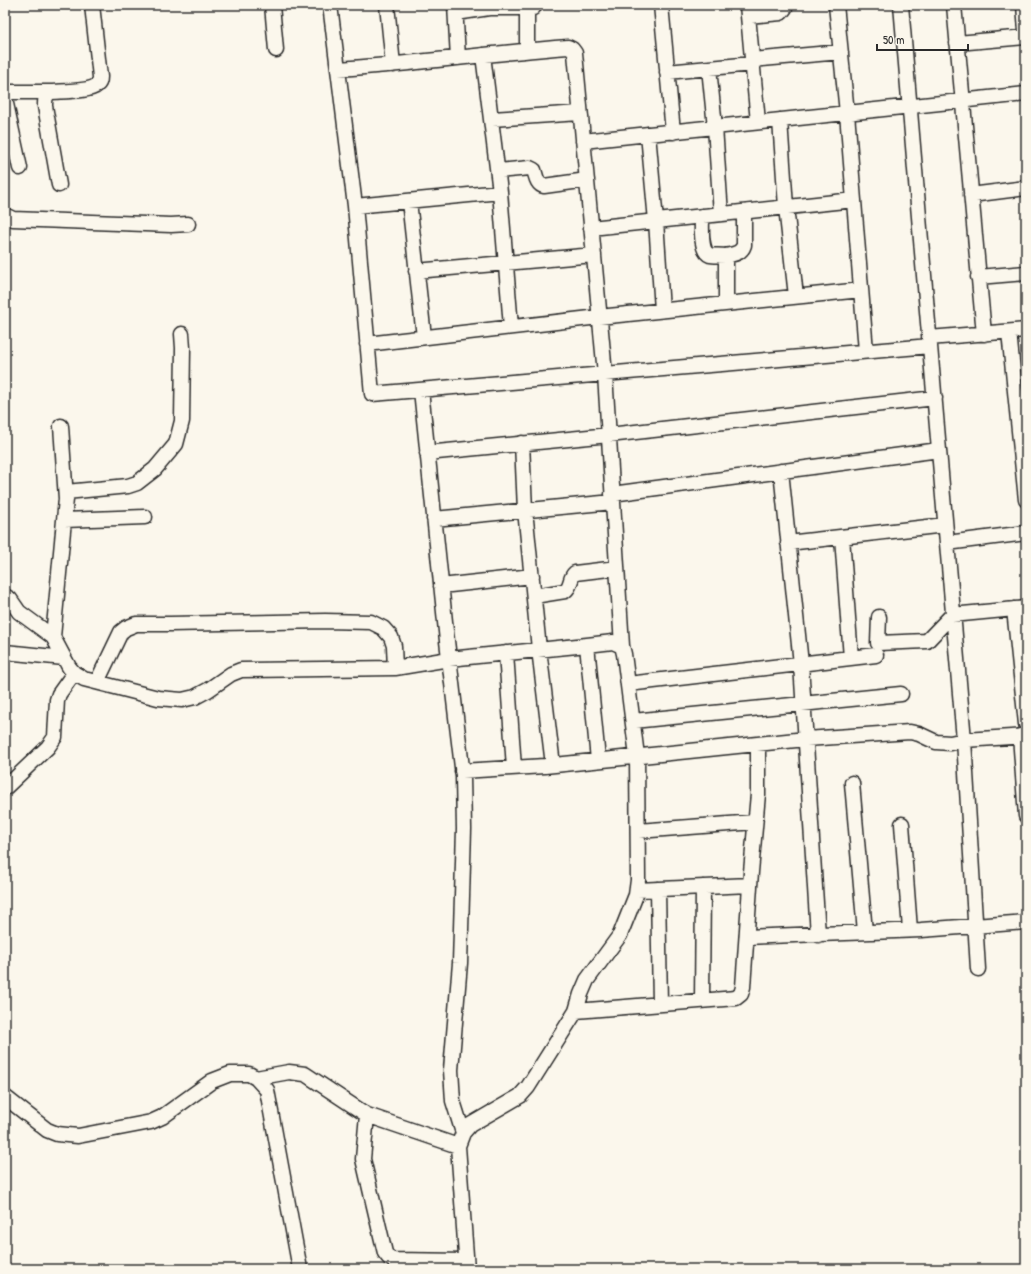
<svg xmlns="http://www.w3.org/2000/svg" width="1031" height="1274" font-family="'Patrick Hand',sans-serif">
	<style>
		.lines { fill: none; stroke-linecap: round; stroke-linejoin: round }
		.street-casing { stroke: #2b2b2b; stroke-width: 17 }
		.street { stroke: #fbf7ec; stroke-width: 14 }
	</style>
	<rect width="100%" height="100%" fill="#fbf7ec"/>
	<filter id="ink" filterUnits="userSpaceOnUse"><feTurbulence type="fractalNoise" baseFrequency=".025" numOctaves="2"/><feDisplacementMap in="SourceGraphic" scale="8" xChannelSelector="R" yChannelSelector="G"/><feConvolveMatrix kernelMatrix="1 2 1 2 8 2 1 2 1" color-interpolation-filters="sRGB"/></filter>
	<g filter="url(#ink)">
		<g class="lines">
			<g class="street-casing">
				<path id="street" d="M272,5L276,50
					M330,5L355,206L372,394L930,346L901,5
					M387,5L393,65
					M455,5L458,58
					M661,5L673,132
					M747,5L758,122
					M836,5L847,113L866,351
					M954,5L984,334
					M1024,5L1026,31
					M456,13L489,8H533
					M748,16L781,13L785,8L786,5
					M957,43L1026,37
					M527,50V15L528,11L536,5
					M483,55L500,192L511,327
					M752,60L841,52
					M709,68L715,127L721,214
					M338,69C415,64 491,53 568,47L572,49L575,53L605,374L622,646
					M667,72L752,64
					M5,92H51
					M5,99L20,168
					M492,119L580,113
					M780,120L786,207L796,296
					M648,134L656,221L662,310
					M583,141L1026,94
					M498,171L530,168L534,170C536,176 537,185 544,186L587,180
					M59,185L45,106C45,99 45,96 51,92C61,91 90,92 97,85C100,83 100,80 100,77L92,5
					M971,195L1026,188
					M409,201L424,337
					M355,206L500,192
					M5,215L13,219L171,225L188,224
					M702,216C702,225 700,252 710,255C714,256 721,255 726,256V304
					M591,228L854,200
					M726,256C733,254 741,254 744,245V212
					M416,271L594,255
					M978,277L1026,273
					M1009,332L1026,500
					M929,338L1026,330
					M367,344L599,317L861,290
					M930,346L964,740L978,969
					M421,390L447,641L463,776L464,829L460,963L451,1070L453,1101L463,1133
					M522,443L525,510L539,649L553,765
					M427,453L609,435L935,398
					M781,471L801,664L818,935
					M66,492L128,486L137,483L155,469L176,444L182,421L183,348L182,334
					M612,494L939,450
					M434,519L613,502
					M64,520L145,517
					M842,537L851,658
					M788,543L945,525
					M947,543L1026,533
					M441,586L532,576
					M5,596L10,599L19,612L53,637L69,667L74,673L84,679L158,698L182,700L195,697L208,690L231,674L241,670L395,668L449,659L587,645L613,642L622,646L624,654L637,756L638,880L636,895L620,935L587,980L581,994L576,1011L528,1087L520,1096L470,1125L463,1133L458,1146L467,1269
					M534,596L565,591C572,586 569,578 575,573L617,568
					M1014,609L1026,724
					M879,617L878,643L927,641L952,615L1026,608
					M53,637L66,499L61,426
					M587,645L598,760
					M5,652L64,658
					M506,653L514,768
					M97,682L121,632L126,628L136,624H170L325,621L371,622L383,628L391,637L394,646L395,668
					M628,684L876,655
					M633,721L901,694
					M1020,736L1026,816
					M462,771L545,766L806,739L910,732L919,734L936,742L950,743L964,740L1026,736
					M852,783L865,932
					M5,788L48,747L55,737L57,700L59,694L74,673
					M902,824L910,930
					M638,831L755,822
					M658,889L660,1004
					M637,890L750,885
					M747,937L921,930L1026,922
					M702,1001L703,887
					M576,1011L736,998L741,994L743,987L751,872L758,794V744
					M256,1078L289,1072L305,1074L367,1115L458,1146
					M5,1097L47,1130L57,1134L78,1136L151,1122L162,1117L212,1081L230,1074H249L256,1078L267,1090L300,1269
					M367,1115L363,1159L385,1253L389,1258L393,1260L466,1261"/>
			</g>
			<use href="#street" class="street"/>
		</g>
	</g>
	<rect width="1031" height="1274" fill="none" stroke="#fbf7ec" stroke-width="20"/>
	<rect x="10" y="10" width="1011" height="1254" fill="none" stroke="#2b2b2b" stroke-width="1.5" filter="url(#ink)"/>
	<path d="M877 44v6h91v-6" fill="none" stroke="#2b2b2b" stroke-width="2"/>
	<text x="883" y="44" font-size="12" fill="#2b2b2b" stroke="#fbf7ec" stroke-width="3" paint-order="stroke">50 m</text>
</svg>
